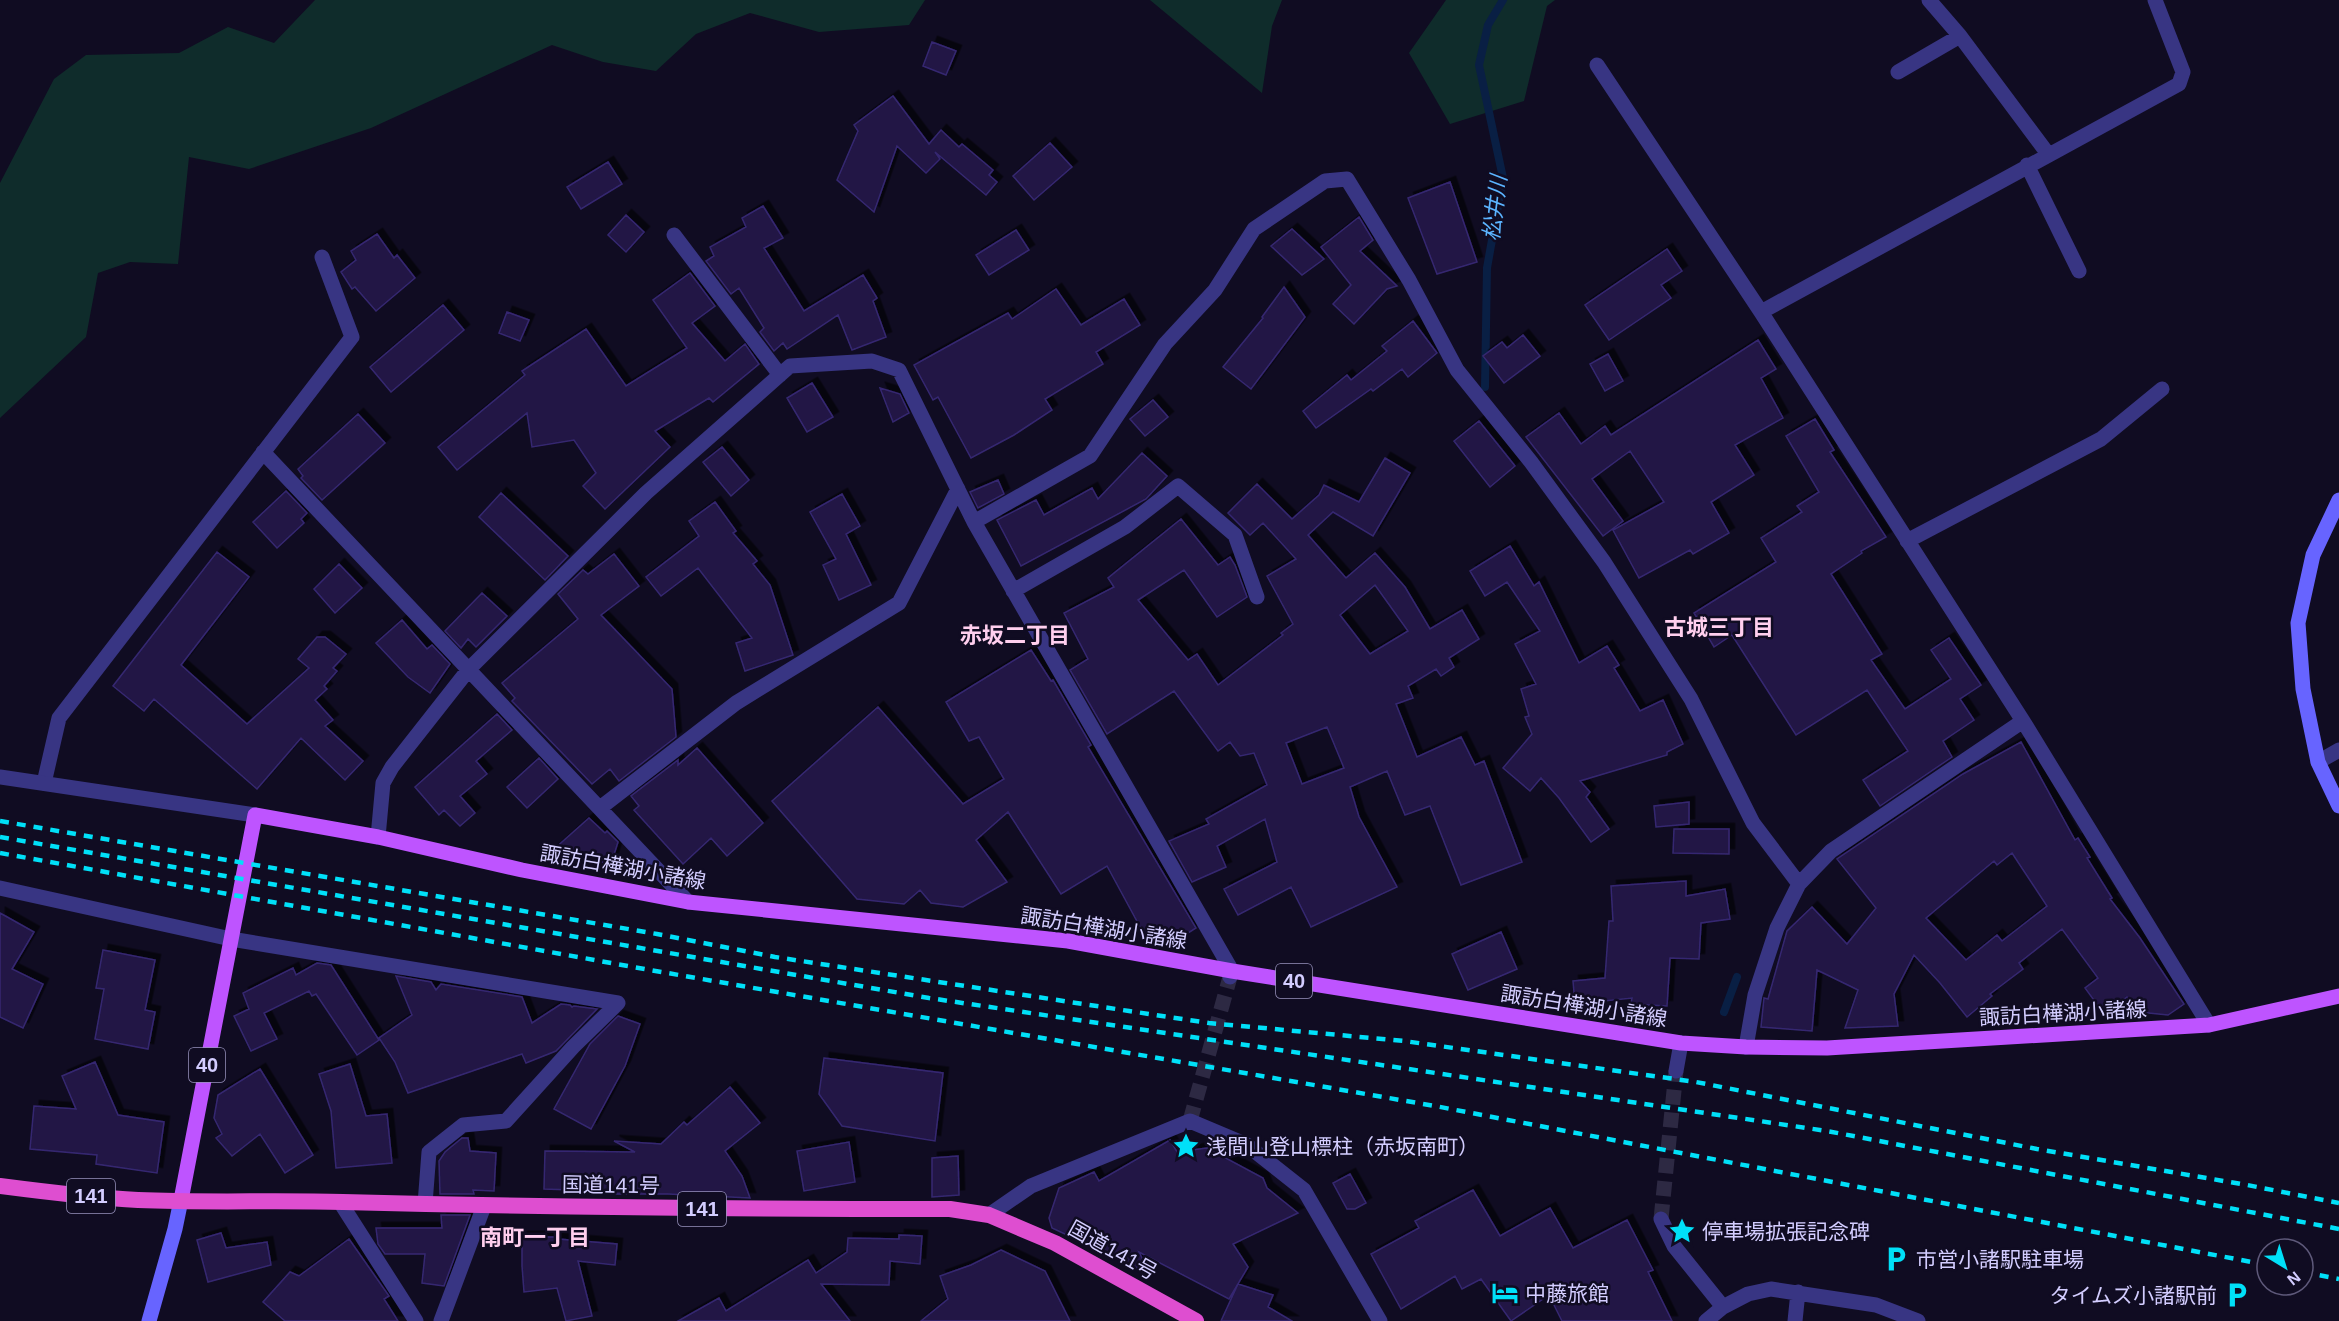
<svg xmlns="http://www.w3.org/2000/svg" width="2339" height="1321" font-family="Helvetica,'Noto Sans JP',sans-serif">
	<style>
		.green { fill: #0f2c2b }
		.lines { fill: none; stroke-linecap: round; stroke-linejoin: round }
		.stream { stroke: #091f44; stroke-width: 8 }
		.building { fill: #201744; stroke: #362871; stroke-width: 1.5; fill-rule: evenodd; filter: url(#shadow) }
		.minor-tunnel { stroke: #2d2943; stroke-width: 15; stroke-dasharray: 15 8; stroke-linecap: butt }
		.minor { stroke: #383583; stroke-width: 15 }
		.tertiary { stroke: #383583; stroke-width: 15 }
		.secondary { stroke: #6764ff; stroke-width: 15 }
		.primary { stroke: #be54ff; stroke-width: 15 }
		.trunk { stroke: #de4ed0; stroke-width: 16 }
		.rail { stroke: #00e0f8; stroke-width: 4.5; stroke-dasharray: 9 8; stroke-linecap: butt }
		.labels { text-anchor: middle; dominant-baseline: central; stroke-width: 5; stroke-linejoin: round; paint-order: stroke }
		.shield { fill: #100c22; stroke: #9893bd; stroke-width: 1.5 }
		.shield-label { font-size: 20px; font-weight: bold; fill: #d3cdff }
		.street-label { font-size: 21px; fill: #d3cdff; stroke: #100c22 }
		.poi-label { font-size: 21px; fill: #d3cdff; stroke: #100c22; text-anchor: start }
		.water-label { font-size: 22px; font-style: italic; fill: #5bb4ff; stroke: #100c22 }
		.neighbourhood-label { font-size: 22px; font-weight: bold; fill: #ffcfee; stroke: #100c22 }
	</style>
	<defs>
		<filter id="shadow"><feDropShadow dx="5.5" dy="-5.5" stdDeviation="0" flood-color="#0009"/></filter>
	</defs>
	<rect width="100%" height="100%" fill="#100c22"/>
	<path class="green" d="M315,0H925L909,25L819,32L750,13L696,34L656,71L603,62L552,45L371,128L249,169L189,157L178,264L130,262L98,273L86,337L0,418V183L54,79L86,55L179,53L228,27L274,43Z
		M1150,0H1282L1272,26L1262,93Z
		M1446,0H1555L1547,6L1524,101L1450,124L1409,53Z"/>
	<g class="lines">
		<path class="stream" d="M1485,387L1487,268L1503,178L1479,65L1488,25L1503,0
			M1724,1012L1737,977"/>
	</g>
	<path class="building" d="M932,42L956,51L946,75L923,66Z
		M893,96L929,144L941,130L959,147L962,144L993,170L989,175L997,182L986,195L935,152L940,159L926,173L897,146L874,212L837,180L858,131L854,125Z
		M1050,143L1072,167L1034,200L1013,176Z
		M608,162L622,184L581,209L567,187Z
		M1450,182L1477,262L1437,274L1408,198Z
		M763,206L783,238L764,248L804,311L863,275L877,298L873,301L886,337L852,350L838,315L787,349L783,343L774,351L760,332L764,328L739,288L731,294L706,261L714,256L710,247L746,227L742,218Z
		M626,215L644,232L626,252L608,235Z
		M1359,217L1373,240L1360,251L1397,286L1387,289L1354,324L1333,304L1351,285L1321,247Z
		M1292,229L1324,259L1302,275L1271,246Z
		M1016,230L1029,250L989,275L976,255Z
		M377,234L394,258L397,255L415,278L376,311L355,287L352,289L341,272L356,260L351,251Z
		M1667,249L1682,271L1661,285L1671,298L1609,340L1585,305Z
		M690,273L715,306L692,323L725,361L745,344L759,364L713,402L709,398L655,431L670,447L605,509L583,486L596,473L574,440L532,447L527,413L457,470L438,447L525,375L522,371L586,329L626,386L687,348L653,300Z
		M1284,287L1305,317L1251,389L1223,367L1263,318L1262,317Z
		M1056,289L1081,325L1124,299L1140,325L1096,352L1103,364L1045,399L1052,410L1014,435L971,458L938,397L933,400L914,365L1008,313L1012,319Z
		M443,305L464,330L391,392L370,367Z
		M507,312L529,320L520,341L499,333Z
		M1413,321L1437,353L1408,377L1402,369L1373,391L1371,389L1316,428L1303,411L1347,375L1351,380L1387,351L1382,346Z
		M1523,335L1540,356L1504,383L1483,356L1502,342L1507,348Z
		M1758,340L1776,369L1761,378L1783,418L1735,445L1754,475L1711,502L1729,533L1693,554L1690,550L1639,578L1613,530L1664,502L1630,451L1592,479L1623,521L1603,536L1526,437L1559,413L1581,444L1605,426L1611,435Z
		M1608,354L1623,381L1605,391L1590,364Z
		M812,383L833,417L807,432L787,398Z
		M880,388L900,394L909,413L893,422Z
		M1153,400L1168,417L1145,436L1130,419Z
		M358,414L385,443L322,500L301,478L303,476L298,469Z
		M1815,419L1834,450L1830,452L1886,537L1861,551L1862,553L1831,574L1882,654L1871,660L1905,709L1951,679L1931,650L1949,638L1981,685L1960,699L1974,720L1943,741L1952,757L1880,806L1863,780L1908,751L1867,690L1796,735L1732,635L1714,647L1694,613L1776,562L1761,538L1802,512L1797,506L1819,492L1786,436Z
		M1479,421L1515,466L1490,487L1454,441Z
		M722,447L749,480L731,496L703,462Z
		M1142,453L1167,476L1146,499L1021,566L997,520L1036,500L1044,515L1092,488L1098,499Z
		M1385,458L1410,473L1373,536L1333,512L1308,535L1346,578L1375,553L1405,587L1430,629L1462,610L1479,639L1449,658L1454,667L1441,676L1436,669L1408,686L1413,698L1396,704L1417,757L1461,737L1475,765L1484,761L1522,862L1461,885L1430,806L1405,815L1387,771L1350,787L1359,817L1397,887L1311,927L1291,887L1238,915L1224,889L1277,862L1265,819L1217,846L1226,867L1192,882L1169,841L1209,824L1206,819L1267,785L1254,753L1240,756L1230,742L1218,751L1174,691L1107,734L1070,670L1088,659L1064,613L1114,587L1108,578L1181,519L1218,565L1230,557L1235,565L1247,597L1217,617L1184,570L1138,600L1188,660L1197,654L1218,685L1283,635L1281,633L1293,624L1267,576L1296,559L1263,523L1250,535L1228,513L1257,484L1292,519L1319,495L1324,485L1359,502ZM1375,585L1408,631L1370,654L1340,615ZM1327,727L1344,768L1302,784L1286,743Z
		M998,480L1004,494L978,508L970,492Z
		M286,491L307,513L301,519L304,523L277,548L253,522Z
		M501,493L568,556L545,580L479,517Z
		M842,494L860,526L846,534L871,585L839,600L823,565L836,559L810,512Z
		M715,502L736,531L733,533L757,561L753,564L770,585L793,655L745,671L736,643L752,638L698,568L661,596L646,577L699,536L689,521Z
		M1510,546L1534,586L1539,582L1579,663L1607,646L1619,665L1614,668L1640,711L1663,700L1683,744L1667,752V755L1580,781L1590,792L1586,797L1609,829L1591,842L1559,798L1541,778L1530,791L1503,768L1532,734L1525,717L1529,716L1521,689L1536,684L1515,644L1540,631L1507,582L1485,596L1470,571Z
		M217,552L249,577L181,665L247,724L309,668L298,659L317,637H325L346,654L333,668L337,671L324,686L327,689L315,700L333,720L325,726L363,761L345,780L301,738L257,789L154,699L144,711L113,686Z
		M614,554L639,586L601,615L672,689L676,737L619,781L610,769L592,784L512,701L515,698L502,683L578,619L558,594L583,570L588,574Z
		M339,564L362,588L335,613L314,589Z
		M482,593L507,616L476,647L468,639L461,648L445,631Z
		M402,620L427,649L432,645L450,664L430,693L408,677L376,643Z
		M1031,650L1051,681L1053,680L1091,745L1088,747L1196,928L1177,940L1145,936L1107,866L1061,894L1008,812L976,840L1007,882L963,907L931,903L920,890L904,904L857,899L772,801L878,707L963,804L1004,779L979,737L969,741L946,702Z
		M497,714L512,730L476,761L487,774L460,796L475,813L460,826L444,810L439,815L415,787Z
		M2021,742L2075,840L2078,838L2090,857L2087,858L2112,898L2110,899L2140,938L2184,1004L2168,1015L2139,1012L2127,997L2104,1014L2085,988L2098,978L2062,929L2019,963L2023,969L1990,994L1992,996L1967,1017L1940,983L1914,955L1894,994L1898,1026L1845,1028L1858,990L1817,970L1812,1031L1761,1027L1764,998L1768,999L1787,931L1812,907L1847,944L1876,908L1837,859L1963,774ZM2012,853L2047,906L2002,941L1997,935L1966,960L1926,918L1994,861L1997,865Z
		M697,748L763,823L727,856L711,838L683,864L634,810L639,806L631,796L678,760V765Z
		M539,758L558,779L527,808L507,787Z
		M1689,802V824L1656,827L1654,806Z
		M589,818L605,833L607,831L618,842L611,864L553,850Z
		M1674,829H1729V854L1673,853Z
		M1686,881V896L1725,889L1730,919L1701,923L1699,959L1670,958L1667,1006L1631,1004L1632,998L1575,1004L1573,981L1605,978L1609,921H1613L1611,886Z
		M0,913L34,932L12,969L43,984L23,1028L0,1017Z
		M1501,932L1517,969L1468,990L1452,954Z
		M103,950L155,960L145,1010L155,1012L148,1049L95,1039L104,989L96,988Z
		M317,963L331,965L379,1040L357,1055L316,994L312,996L309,991L264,1013L277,1039L251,1051L234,1016L249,1009L243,993L293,968L296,975Z
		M396,976L431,982L436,990L441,984L522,997L532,1023L561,1004L570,1005L572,1007L574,1006L597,1009L556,1051L526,1063L522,1054L408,1093L395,1062L379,1038L412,1015Z
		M618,1016L640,1024L625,1066L591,1129L554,1109L590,1044Z
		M824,1058L943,1073L935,1141L842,1126L819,1094Z
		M95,1062L118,1115L164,1122L157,1173L96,1164L97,1155L30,1149L34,1106L76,1109L62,1076Z
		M350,1064L366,1116L387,1114L392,1163L336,1168L331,1111L319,1074Z
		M260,1069L313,1155L285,1173L260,1134L232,1156L216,1138L222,1134L214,1118L218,1095Z
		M730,1087L760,1123L725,1151L742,1176L750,1198L668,1194H601V1191L544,1189L545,1151L635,1152L614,1141L661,1144L684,1122L687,1125Z
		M462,1138H468L470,1151L496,1153L494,1191L473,1190L474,1194H440L439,1161L445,1152Z
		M1170,1140L1177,1152L1207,1148L1263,1178L1267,1188L1298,1213L1233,1244L1248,1267L1229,1299L1139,1252L1150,1274L1052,1228L1049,1218L1059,1188L1094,1172L1099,1181Z
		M849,1142L855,1182L804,1191L797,1151Z
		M958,1156L959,1195L932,1197V1158Z
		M1350,1174L1366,1203L1355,1209H1347L1333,1183Z
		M1473,1190L1500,1236L1550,1208L1573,1248L1627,1220L1653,1270L1648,1272L1672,1321H1562L1549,1295L1511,1321L1481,1279L1462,1289L1455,1276L1401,1309L1371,1254L1419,1228L1415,1221Z
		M441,1215H470L444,1286L422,1283L425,1254H385L378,1244L376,1228H442Z
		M221,1233L226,1248L267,1242L271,1265L208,1282L197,1240Z
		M899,1235L922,1236L920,1264L890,1261L889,1285L821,1284L850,1321H678L719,1298L726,1311L808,1260L816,1273L847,1252L848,1238L899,1239Z
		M522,1237H558V1239L617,1244L615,1265L578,1261L592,1316L566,1321L557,1288L524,1292L522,1266Z
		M349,1239L389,1296L384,1299L398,1321H285L263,1302L290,1272L299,1276Z
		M1001,1250L1045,1271L1070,1321H921L948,1299L940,1276L971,1265Z
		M1238,1284L1273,1295L1268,1307L1292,1321H1221Z"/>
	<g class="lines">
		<path class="minor-tunnel" d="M1190,1121L1230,977
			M1661,1219L1676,1071"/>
		<path class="minor" d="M1929,0L1960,36
			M1597,65L1761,312L2023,721L2209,1025
			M1898,72L1960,36L2048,154
			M2027,165L2079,271
			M674,235L780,375
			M1761,312L2179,84L2183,72L2155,0
			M263,452L688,902
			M974,522L1090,456L1165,344L1215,290L1254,229L1325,181L1347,179L1409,280L1457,370L1531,462L1604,562L1691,699L1753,823L1799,884
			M1907,541L2101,439L2162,389
			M1013,591L1125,527L1178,486L1235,535L1257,597
			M2318,762L2339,750
			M44,783L59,718L352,337L322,257
			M600,808L736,703L899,603L958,489
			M378,837L383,783L392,767L469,669L646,493L790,366L872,361L899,370L974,522L1232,971L1230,977
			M0,888L231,939L618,1003L573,1047L506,1121L463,1125L429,1152L425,1204
			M1746,1047L1755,995L1777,928L1799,884L1831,851L2023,721
			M1676,1071L1681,1043
			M340,1202L416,1321
			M989,1215L1031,1186L1190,1121L1247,1145L1304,1190L1380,1321
			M1661,1219L1674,1246L1723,1307
			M441,1321L484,1206
			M1706,1321L1723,1307L1748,1294L1771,1289L1876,1305L1918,1321
			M1795,1321L1798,1292"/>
		<path class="tertiary" d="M0,777L255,815"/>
		<path class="secondary" d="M2339,500L2313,555L2298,623L2303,689L2318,762L2339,806
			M149,1321L175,1229L181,1200"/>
		<path class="primary" d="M181,1200L255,815L378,837L522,870L688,902L1068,941L1232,971L1681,1043L1746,1047L1827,1048L2209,1025L2339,996"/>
		<path class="trunk" d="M0,1186C46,1192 92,1198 138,1200C206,1203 275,1200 343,1202C545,1207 747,1209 950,1209L989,1215L1055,1243L1196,1321"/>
		<path class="rail" d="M0,821L657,934L775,957L1129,1011L1209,1023L1404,1041L1696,1082L2037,1149L2247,1185L2339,1203
			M0,837L929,998L1827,1131L2339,1229
			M0,853L650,970L1435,1106L2267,1265
			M2303,1272L2339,1279"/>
	</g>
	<defs>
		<g id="sight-bare" transform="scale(2.07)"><path d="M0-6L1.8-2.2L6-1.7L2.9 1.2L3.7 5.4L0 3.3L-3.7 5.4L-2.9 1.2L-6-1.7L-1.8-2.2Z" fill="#00e0f8" stroke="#100c22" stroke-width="2.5" paint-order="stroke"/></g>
		<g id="parking-bare" transform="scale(2.07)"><path d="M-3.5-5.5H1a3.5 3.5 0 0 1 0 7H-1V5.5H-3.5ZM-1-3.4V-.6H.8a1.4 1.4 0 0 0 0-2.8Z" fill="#00e0f8" stroke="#100c22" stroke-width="2.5" paint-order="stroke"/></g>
		<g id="hotel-bare" transform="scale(2.07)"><path d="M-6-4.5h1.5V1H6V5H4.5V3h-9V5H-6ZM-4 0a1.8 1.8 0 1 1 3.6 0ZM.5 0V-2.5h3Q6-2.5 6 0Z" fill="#00e0f8" stroke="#100c22" stroke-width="2.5" paint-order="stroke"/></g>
	</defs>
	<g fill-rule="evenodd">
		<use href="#sight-bare" x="1186" y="1146"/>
		<use href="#sight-bare" x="1682" y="1231"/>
		<use href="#parking-bare" x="1896" y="1259"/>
		<use href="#hotel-bare" x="1505" y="1293"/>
		<use href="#parking-bare" x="2237" y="1295"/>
	</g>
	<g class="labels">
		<g class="shield">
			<rect x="1276" y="964" width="36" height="34" rx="4.5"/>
			<rect x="189" y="1048" width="36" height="34" rx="4.5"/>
			<rect x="67" y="1179" width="48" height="34" rx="4.5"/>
			<rect x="678" y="1192" width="48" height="34" rx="4.5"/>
		</g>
		<g class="shield-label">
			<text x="1294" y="981">40</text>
			<text x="207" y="1065">40</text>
			<text x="91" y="1196">141</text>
			<text x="702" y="1209">141</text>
		</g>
		<g class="street-label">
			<text transform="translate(623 867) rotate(10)">諏訪白樺湖小諸線</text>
			<text transform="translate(1104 928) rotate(9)">諏訪白樺湖小諸線</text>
			<text transform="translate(1584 1006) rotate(9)">諏訪白樺湖小諸線</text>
			<text transform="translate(2063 1013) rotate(-3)">諏訪白樺湖小諸線</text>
			<text transform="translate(611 1185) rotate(1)">国道141号</text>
			<text transform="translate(1113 1250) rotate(29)">国道141号</text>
		</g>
		<g class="poi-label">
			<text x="1206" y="1146">浅間山登山標柱（赤坂南町）</text>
			<text x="1702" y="1231">停車場拡張記念碑</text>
			<text x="1916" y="1259">市営小諸駅駐車場</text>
			<text x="1525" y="1293">中藤旅館</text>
			<text x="2217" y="1295" text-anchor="end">タイムズ小諸駅前</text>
		</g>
		<g class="water-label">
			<text transform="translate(1495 208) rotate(-83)">松井川</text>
		</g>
		<g class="neighbourhood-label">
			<text x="1719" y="627">古城三丁目</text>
			<text x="1015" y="635">赤坂二丁目</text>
			<text x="535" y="1237">南町一丁目</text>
		</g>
	</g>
	<g transform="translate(2285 1267) rotate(142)"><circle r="28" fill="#100c22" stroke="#5e597a" stroke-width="1.5"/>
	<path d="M0-4.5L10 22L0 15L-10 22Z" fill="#00e0f8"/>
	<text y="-9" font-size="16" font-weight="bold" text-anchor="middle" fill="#d3cdff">N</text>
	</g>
</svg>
